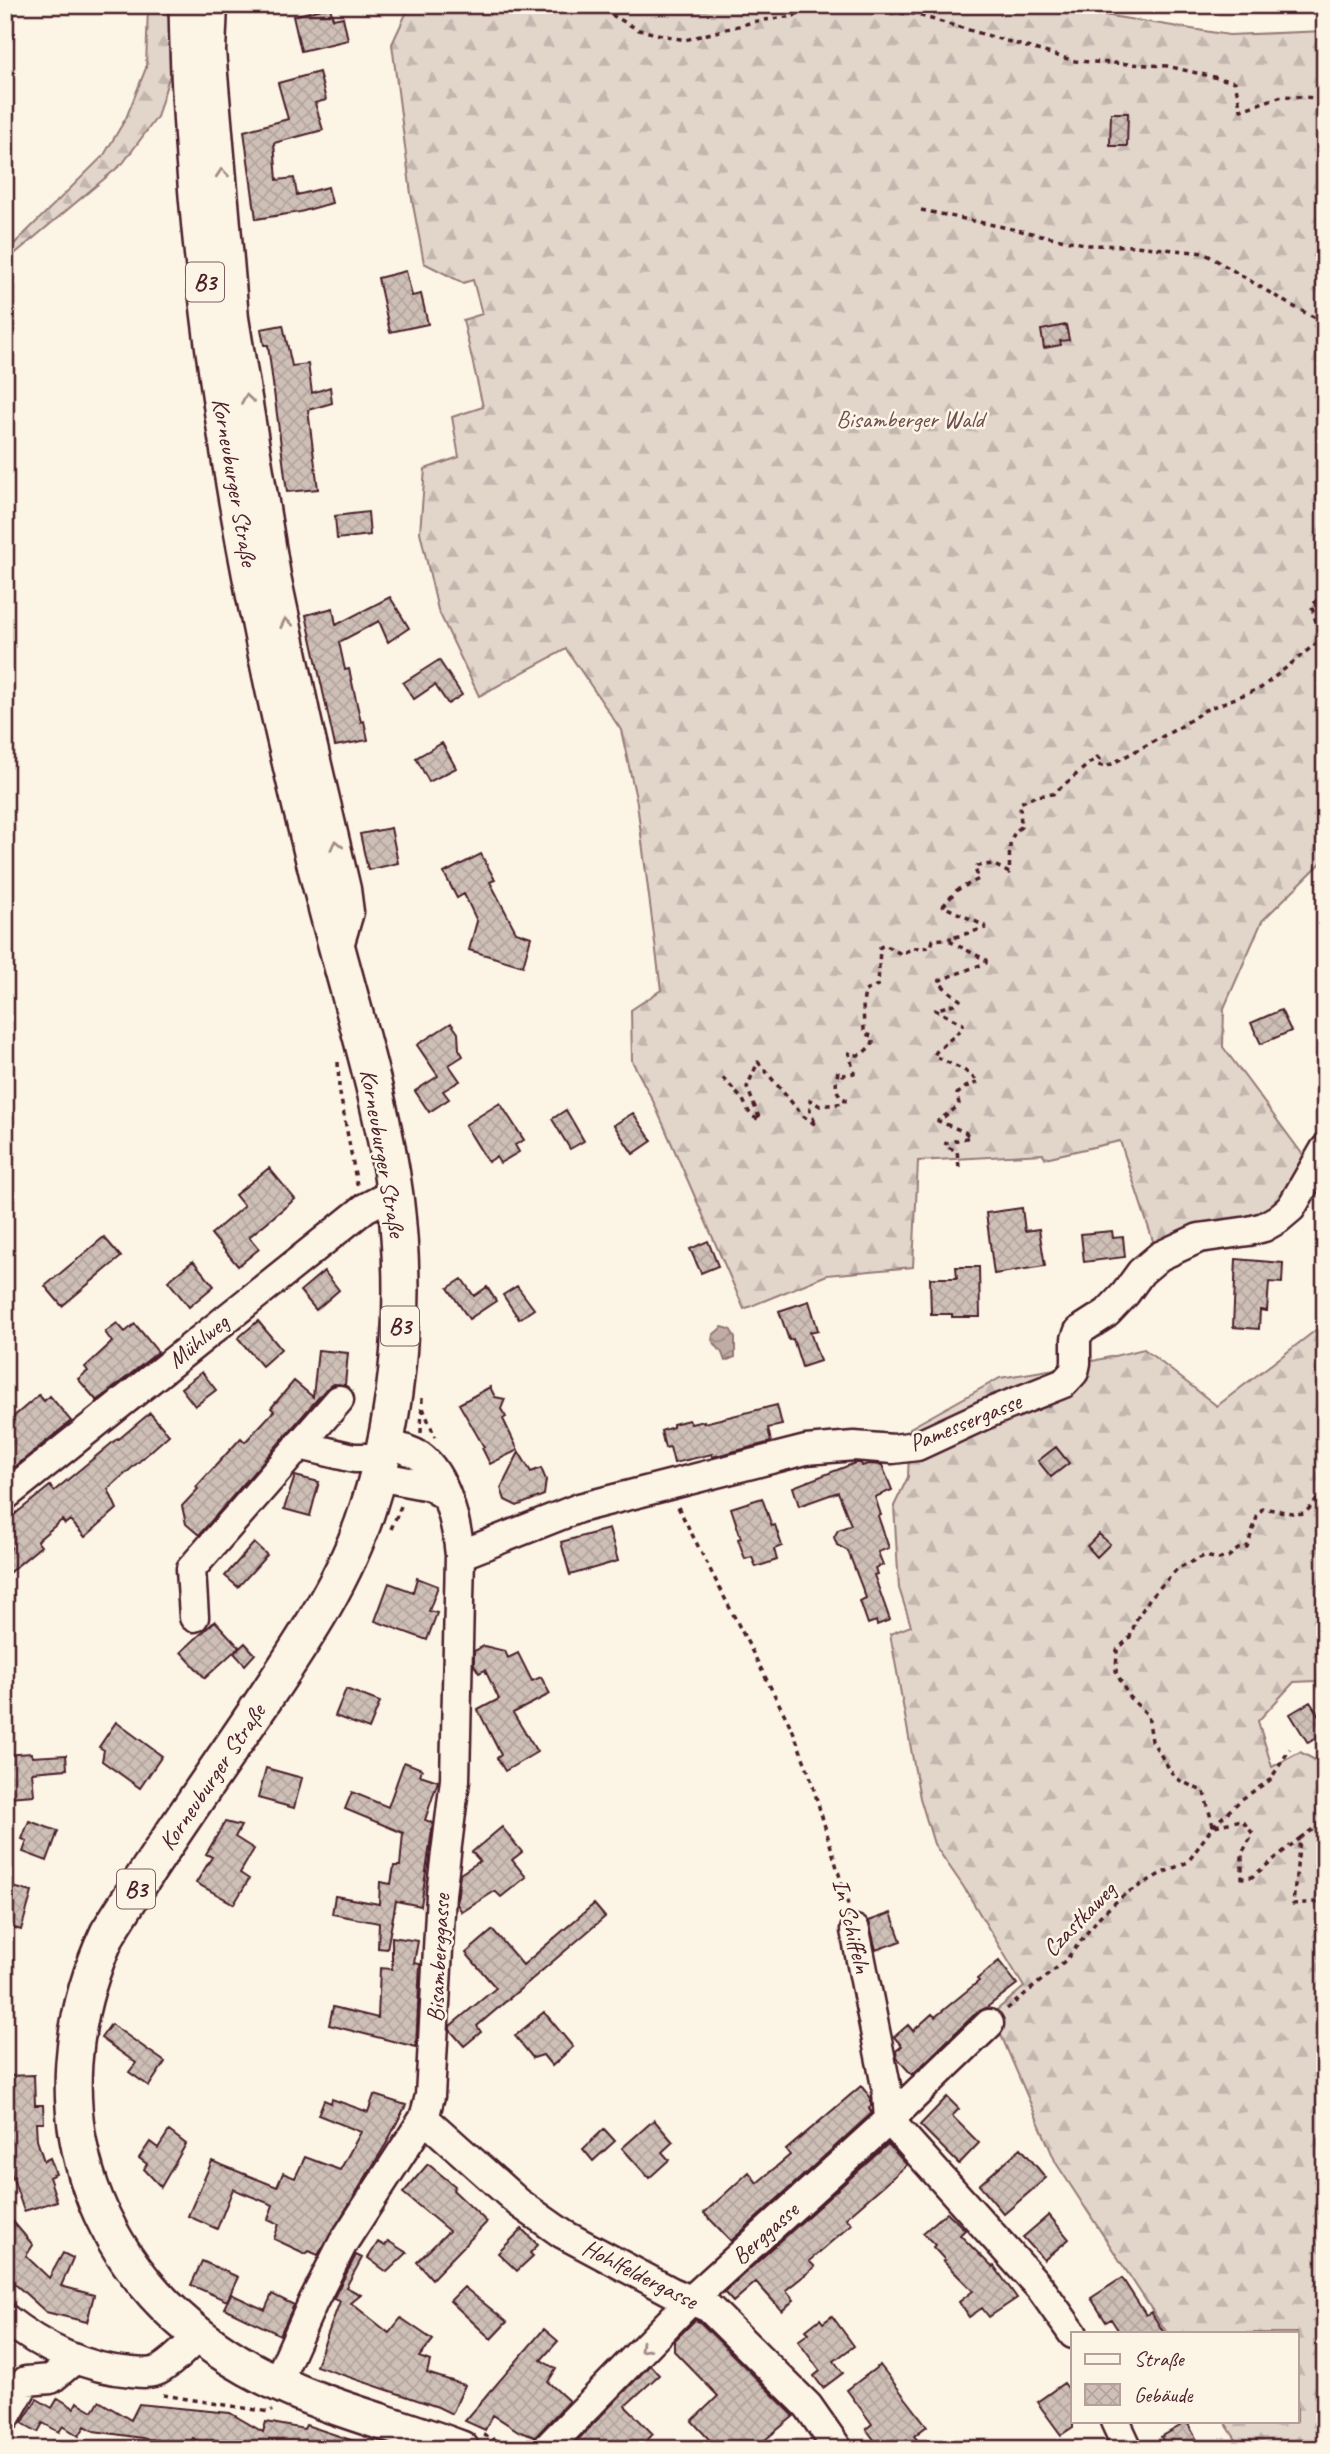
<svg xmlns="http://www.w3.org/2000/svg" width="1330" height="2454" font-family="Caveat,sans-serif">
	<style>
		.forest { fill: url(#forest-firs); stroke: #967a7a; stroke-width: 2 }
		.water { fill: url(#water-waves); stroke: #917474; stroke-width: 2 }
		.building { fill: url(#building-cross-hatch); stroke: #4a1f2b; stroke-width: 2 }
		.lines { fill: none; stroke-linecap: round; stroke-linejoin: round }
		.minor-casing { stroke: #4a1f2b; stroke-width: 33 }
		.major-casing { stroke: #4a1f2b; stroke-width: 40 }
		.path { stroke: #4a1f2b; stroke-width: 3.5; stroke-dasharray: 5 5; stroke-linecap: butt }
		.minor { stroke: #fcf5e5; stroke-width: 28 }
		.major { stroke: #fcf5e5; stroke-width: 35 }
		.oneway { stroke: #a38a88 }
		.labels { text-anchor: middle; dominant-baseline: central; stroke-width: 5; stroke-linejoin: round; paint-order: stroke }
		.shield { fill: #fcf5e5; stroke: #7f5f63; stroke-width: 2 }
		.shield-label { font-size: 23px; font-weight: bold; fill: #4a1f2b }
		.park-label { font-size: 24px; fill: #704c53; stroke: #fcf5e5 }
		.street-label { font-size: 24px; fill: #4a1f2b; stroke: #fcf5e5 }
	</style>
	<defs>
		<pattern id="forest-firs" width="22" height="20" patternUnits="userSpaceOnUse" patternTransform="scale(1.75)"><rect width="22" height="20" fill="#e2d5ca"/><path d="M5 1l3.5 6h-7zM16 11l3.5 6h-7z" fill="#c3b6ae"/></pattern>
		<pattern id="water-waves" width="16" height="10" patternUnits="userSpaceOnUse" patternTransform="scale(1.75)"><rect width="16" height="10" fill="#c0aca5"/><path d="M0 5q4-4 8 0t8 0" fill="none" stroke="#9e8b87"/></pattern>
		<pattern id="building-cross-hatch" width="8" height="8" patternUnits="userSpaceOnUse" patternTransform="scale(1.75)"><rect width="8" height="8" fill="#cfc0b7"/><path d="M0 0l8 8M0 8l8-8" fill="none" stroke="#b3a59e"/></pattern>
	</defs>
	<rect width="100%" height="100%" fill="#fcf5e5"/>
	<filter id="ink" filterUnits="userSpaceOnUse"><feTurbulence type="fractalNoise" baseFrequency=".0143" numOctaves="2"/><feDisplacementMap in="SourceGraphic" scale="14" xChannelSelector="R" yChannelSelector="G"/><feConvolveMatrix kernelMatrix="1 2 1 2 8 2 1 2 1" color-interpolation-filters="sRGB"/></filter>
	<g filter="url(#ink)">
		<path class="forest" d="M148,5H169L170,74L157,117L123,163L5,262V253L104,155L126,118L146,68Z
			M410,5H1042L1229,35L1325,31V859L1262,921L1224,1008L1223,1047L1317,1174L1298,1204L1155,1247L1120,1141L1045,1158L1043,1154L918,1161L913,1267L827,1275L744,1309L653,1101L632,1061L631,1010L661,990L637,803L621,730L566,649L479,696L438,610L420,532L425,469L459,457L452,417L483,407L463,320L482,314L473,280L463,283L424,263L411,194L392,44Z
			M1325,1323V1707L1316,1681L1294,1682L1258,1721L1272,1767L1300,1752L1325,1765V2449H1242L1224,2421H1297V2333H1167L1056,2163L992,2014L1024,1987L963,1886L934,1844L920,1798L890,1634L911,1626L899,1588L894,1506L908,1477L910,1428L1000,1378L1067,1367L1144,1349L1217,1406Z"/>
		<path class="water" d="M722,1327L730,1329L735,1337V1357L725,1361L722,1353L712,1340L713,1335Z"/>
		<path class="building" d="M330,7L333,19L343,17L348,40L301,51L293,16Z
			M319,72L326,100L315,103L323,130L274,143L277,180L294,178L297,195L328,187L332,203L300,212L256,219L244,131L288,119L278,83Z
			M1111,113H1128L1127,146H1110Z
			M406,271L412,296L421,294L428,324L390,332L378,278Z
			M283,325L292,366L308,364L312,393L330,387L332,403L308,410L318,489L287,492L268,345H264L261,329Z
			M1066,325L1069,340L1060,341L1061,345L1044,348L1041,330Z
			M368,512L370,535L337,539L335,516Z
			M390,597L409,628L388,642L379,621L339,642L345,670L349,669L361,722L364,721L368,740L335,746L306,615L333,608L336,625Z
			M439,660L462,695L448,704L435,685L414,699L403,683Z
			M442,743L456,768L429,782L416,758Z
			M391,828L398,863L368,870L360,834Z
			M481,854L495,880L490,882L516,932L531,937L523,966L469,950L477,921L464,894L457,898L444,873Z
			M1281,1010L1291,1031L1261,1044L1251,1023Z
			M451,1023L458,1033L459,1049L463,1056L449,1065L460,1081L443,1091L449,1099L429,1112L415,1091L438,1076L417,1045Z
			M500,1103L524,1140L515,1145L519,1152L500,1163L496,1157L488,1162L465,1125Z
			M566,1110L584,1141L570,1149L552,1119Z
			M633,1113L652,1141L633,1154L614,1125Z
			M269,1168L295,1199L249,1237L259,1249L238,1266L211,1234L244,1206L235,1195Z
			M1022,1208L1025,1231L1039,1229L1045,1266L994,1274L986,1213Z
			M1112,1231L1113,1238L1123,1237L1125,1257L1084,1262L1081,1234Z
			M104,1237L121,1257L62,1306L45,1286Z
			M708,1241L718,1266L701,1273L690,1249Z
			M1236,1259L1283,1263L1282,1283L1269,1282L1267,1311L1260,1310L1259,1329L1233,1327Z
			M193,1261L214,1286L189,1307L168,1281Z
			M956,1267H979L980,1317H952V1314H931L930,1278H957Z
			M324,1271L339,1290L316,1310L300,1291Z
			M462,1279L474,1296L487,1287L496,1301L469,1319L448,1288Z
			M517,1286L534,1309L519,1319L503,1295Z
			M809,1301L818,1330L810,1332L820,1361L802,1367L793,1339L789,1340L779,1311Z
			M258,1321L281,1349L262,1366L238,1338Z
			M117,1323L125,1332L135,1324L158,1352L97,1401L78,1379L88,1371L85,1367L112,1342L105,1332Z
			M318,1350L348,1353L345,1385L334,1384L326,1389L199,1535L186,1524L182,1506L198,1489L196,1487L241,1438L245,1442L274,1411L271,1408L294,1381L313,1397Z
			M202,1372L216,1390L195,1406L181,1388Z
			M490,1387L495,1397L505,1399L501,1409L506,1417L503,1419L518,1450L490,1464L482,1448L484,1447L459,1404Z
			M39,1395L44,1401L50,1396L71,1421L5,1475V1424Z
			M777,1405L782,1425L768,1428L771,1442L712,1457V1454L674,1463L670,1447L665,1448L661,1431L673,1427V1424L689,1420L691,1424L704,1421V1423Z
			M150,1413L169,1435L108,1489L117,1509L85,1537L70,1520L65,1524L62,1520L37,1541L41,1546L5,1576V1562L11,1548L5,1541V1512L12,1511L14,1515L50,1486L54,1491L118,1438L119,1439Z
			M1056,1447L1069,1463L1051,1477L1038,1461Z
			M519,1452L531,1472L541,1468L546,1480L544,1495L517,1506L505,1500L501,1488Z
			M855,1463H861L862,1466L868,1464L882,1465L892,1490L875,1497L881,1515L878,1516L889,1548L878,1552L883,1565L875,1568L877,1574L874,1575L890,1620L877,1625L876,1621L868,1624L860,1601L866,1598L848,1551L837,1545L834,1537L838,1530L851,1525L838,1492L799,1506L793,1487Z
			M295,1476L319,1482L310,1516L284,1509Z
			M762,1498L772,1526L775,1525L782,1546L774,1549L777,1560L756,1567L752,1557L745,1559L738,1539L741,1538L731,1508Z
			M609,1529L618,1561L570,1575L561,1542Z
			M1099,1534L1110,1544L1097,1557L1087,1546Z
			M254,1543L267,1555L238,1587L225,1576Z
			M417,1578L438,1586L429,1611L437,1613L427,1640L375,1621L389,1583L413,1592Z
			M215,1621L239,1647L205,1678L181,1652Z
			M245,1643L255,1654L245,1665L234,1653Z
			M484,1646L505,1651L508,1658L518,1653L532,1681L541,1677L550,1694L513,1713L537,1752L505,1771L497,1758L501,1755L478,1710L499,1699L485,1670L479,1673L474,1665V1651Z
			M346,1689L380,1702L369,1729L335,1716Z
			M1310,1702L1325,1725V1733L1308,1743L1290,1714Z
			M116,1722L162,1756L140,1788L102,1761L104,1750L99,1747Z
			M31,1753L32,1757L66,1755L67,1769L32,1772L34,1795L8,1797L5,1755Z
			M404,1762L422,1769L420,1775L438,1781L425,1820L433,1823L421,1906L396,1901L387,1949L378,1948L379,1923L332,1914L335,1896L379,1904L380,1882L391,1884L394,1866H400L403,1833L345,1809L352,1792L388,1807Z
			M266,1768L302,1778L294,1808L258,1798Z
			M29,1821L58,1831L47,1861L23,1852L27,1841L22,1839Z
			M225,1822L241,1826L235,1837L254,1849L240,1873L249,1879L234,1904L196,1883L212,1857L206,1854Z
			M502,1827L522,1852L512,1860L526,1877L501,1897L495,1891L462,1912L457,1904L460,1874L480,1861L472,1852Z
			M5,1885L32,1892L21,1930L5,1925Z
			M594,1904L605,1917L477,2026L481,2032L464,2046L450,2030V2026L496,1988L466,1953L493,1930L523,1965Z
			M891,1913L901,1941L876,1950L869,1921Z
			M392,1937L418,1941L414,1963L420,1964L416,2047L329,2025L333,2007L378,2018L380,1968L392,1969Z
			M999,1961L1017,1984L986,2008L977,2012L912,2075L897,2058L896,2051L902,2046L894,2037L908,2025L913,2031L932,2014L935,2017L979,1981L977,1979Z
			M544,2012L573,2047L552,2066L543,2055L533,2058L515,2036Z
			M111,2024L165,2062L149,2086L129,2072L136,2063L101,2038Z
			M34,2075L35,2105H43L44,2123H36L37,2140L44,2161L50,2158L56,2174L49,2177L57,2201L24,2211L5,2155V2076Z
			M861,2086L871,2098V2106L869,2108L872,2113L731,2241L704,2213L749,2172L757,2183L790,2155L786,2150Z
			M374,2095L406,2105L386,2144L318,2255L309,2251L306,2254L274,2239L279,2224L268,2219L273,2205L233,2189L217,2229L188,2216L212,2161L277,2187L283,2173L295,2178L305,2157L340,2170L361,2132L318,2115L324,2100L331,2103L332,2099L368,2112Z
			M947,2097L959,2109L952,2116L979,2143L959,2164L920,2125Z
			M654,2120L673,2142L662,2152L669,2160L649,2178L622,2148Z
			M604,2129L615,2141L593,2161L583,2149Z
			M169,2131L186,2144L161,2187L144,2169L147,2164L139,2158L150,2142L158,2148Z
			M888,2144L907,2165L846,2218L852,2224L809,2261L815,2267L786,2290L794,2300L782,2311L756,2282L733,2302L724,2292Z
			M1021,2148L1046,2178L1004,2214L979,2185Z
			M428,2164L455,2186L453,2190L487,2222L432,2279L417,2262L449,2231L403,2193Z
			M5,2212L33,2245L26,2256L49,2278L63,2253L73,2258L61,2286L94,2295L87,2322L46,2312L5,2275Z
			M947,2212L965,2230L960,2235L992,2267L994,2266L1017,2298L989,2317L982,2308L969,2317L959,2302L973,2291L943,2261L945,2260L933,2247L935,2245L923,2233Z
			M1049,2215L1069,2239L1044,2260L1023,2237Z
			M522,2229L538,2245L530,2253L533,2256L517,2271L498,2253Z
			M388,2241L407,2253L387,2272L368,2258L378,2242L385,2246Z
			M356,2255L362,2258L346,2287L361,2295L351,2303L389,2333L401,2318L433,2340L419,2357L430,2361L427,2373L465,2385L452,2414L438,2407L316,2366L340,2301L333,2299Z
			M202,2261L238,2277L227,2301L191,2285Z
			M1122,2278L1146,2315L1151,2312L1164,2333H1120L1111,2319L1106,2322L1091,2298Z
			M464,2287L507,2322L491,2339L450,2301Z
			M231,2294L265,2310L272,2294L294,2305L280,2335L224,2308Z
			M832,2316L854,2346L834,2361L843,2373L823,2388L814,2376L820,2371L798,2341L809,2333L806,2330L820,2319L823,2323Z
			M695,2320L700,2322L794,2416L754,2449H718L692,2421L718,2396L674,2351V2341Z
			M544,2329L558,2341L541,2360L556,2369L548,2382L569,2401L535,2437L520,2432L493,2415L485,2430L465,2421Z
			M650,2365L659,2375L625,2406L653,2434L639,2449H569Z
			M880,2365L927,2426L914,2436L919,2442L910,2449H881L866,2429L872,2424L847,2390Z
			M1064,2383L1073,2395V2427L1061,2435L1037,2402Z
			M58,2398L74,2408L77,2402L93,2411L99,2401L131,2420L139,2404L230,2413L263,2432L266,2422L304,2429L306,2425L372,2447L371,2449H228L213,2439L208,2447L193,2438L189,2445L94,2431L85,2426L79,2436L63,2426L59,2432L43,2423L38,2432L22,2423L37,2399L52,2408Z
			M1187,2422L1202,2449H1167L1161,2437Z"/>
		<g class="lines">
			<g class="minor-casing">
				<path id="minor" d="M213,5L211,51L234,318L276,576L307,722L346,889L349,912L338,949
					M299,1445L354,1458H381
					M377,1476L430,1486L446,1496
					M5,1496L365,1208L394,1193
					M460,1555L579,1508L806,1450L854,1446L893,1449L917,1446L986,1414L1064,1383L1074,1372L1076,1363V1339L1079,1331L1107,1313L1125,1294L1141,1272L1160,1256L1199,1238L1249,1231L1264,1227L1278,1219L1291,1208L1325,1149
					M194,1617L191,1569L339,1400
					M855,1930L887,2091L889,2120L1041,2289L1073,2334
					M424,2118L519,2203L563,2234L672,2292L709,2308L808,2406L838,2449
					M5,2318C41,2347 86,2369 132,2372C141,2373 151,2374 159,2370C174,2362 187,2346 200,2335
					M277,2383L313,2302L343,2243L424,2118L430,2096L441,1894L455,1780L460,1555C457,1525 446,1475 420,1456C410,1450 396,1446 384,1443
					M5,2418L26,2381L51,2379L75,2359
					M1115,2421L1128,2449
					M546,2449L692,2299L889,2120L989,2024"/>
			</g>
			<g class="major-casing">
				<path id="major" d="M187,5C191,236 225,465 274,691C293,777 314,863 337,948C359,1030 384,1112 395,1196C408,1299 400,1409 368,1508C346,1579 302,1643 261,1704C210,1780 156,1855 108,1933C27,2108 91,2288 263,2376C325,2408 396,2424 461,2449"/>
			</g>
			<path class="path" d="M594,5L639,30L685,40L757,21L794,16L804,7L914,14L1075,61L1167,66L1235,82L1241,110L1282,96L1318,98L1325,96
				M921,210L1089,245L1134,246L1204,253L1287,303L1325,323
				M1318,642L1317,626L1312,607L1325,587
				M338,1062L339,1088L357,1185
				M723,1078L743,1100L751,1116L760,1120L747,1087L758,1062L803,1116L816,1125L810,1111V1100L820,1106L845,1103V1099C833,1092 836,1084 838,1071L843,1075L854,1073L849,1053C861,1059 865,1051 873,1043L872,1036L865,1034L864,1030L863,1004L865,991L878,985L880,947L885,945L901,954L913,948L931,947L933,940L952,938
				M959,1167L957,1151L945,1146L946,1143L970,1137L965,1132L938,1121L957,1107L959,1104L957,1094L966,1087L979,1082L964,1070L934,1056L936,1052L963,1028V1024L935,1010L957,1003L960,1000L939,983L940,980L986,963V960L951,942L952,938L985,928V926L943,906L957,890L979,879L975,869L977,866L993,864L1009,873C1011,857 1005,838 1021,827L1020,803L1035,796L1053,794L1097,757L1099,759L1098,765L1106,767L1180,727L1205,710L1261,688L1318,642L1324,640L1325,637
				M423,1408L435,1437
				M421,1433L422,1398
				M678,1507L793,1731L809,1773L849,1908
				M391,1529L402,1504
				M1213,1826L1204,1792L1175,1778L1152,1741L1148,1715L1129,1697L1116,1672L1117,1650L1130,1637L1136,1620L1150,1598L1178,1568L1204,1556L1219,1559L1228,1557L1238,1549L1247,1547L1257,1517L1262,1509C1278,1509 1290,1515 1305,1513L1325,1491
				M1215,1826L1242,1820L1253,1834L1242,1853V1878L1252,1877L1300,1838L1293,1904L1316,1902L1325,1896
				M1300,1838L1325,1821
				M1007,2009L1066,1960L1100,1916L1125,1894L1160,1874L1188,1862L1213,1826L1242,1799L1270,1780L1290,1749
				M163,2395L269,2412L272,2410
				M483,2435L520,2449"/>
			<use href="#minor" class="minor"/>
			<use href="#major" class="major"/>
		</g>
		<defs><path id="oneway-chevron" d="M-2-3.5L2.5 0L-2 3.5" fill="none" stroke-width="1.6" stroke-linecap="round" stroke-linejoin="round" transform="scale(1.75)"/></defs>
		<g class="oneway">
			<use href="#oneway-chevron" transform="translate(222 173) rotate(-95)"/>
			<use href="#oneway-chevron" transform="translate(247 399) rotate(-99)"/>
			<use href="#oneway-chevron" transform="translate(286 623) rotate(-102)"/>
			<use href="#oneway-chevron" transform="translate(336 845) rotate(-103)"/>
			<use href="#oneway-chevron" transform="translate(644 2348) rotate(134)"/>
		</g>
	</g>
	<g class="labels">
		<g class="shield">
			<rect x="186" y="262.5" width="38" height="39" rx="5"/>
			<rect x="381" y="1306.5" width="38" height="39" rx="5"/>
			<rect x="117" y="1869.5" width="38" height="39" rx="5"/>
		</g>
		<g class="shield-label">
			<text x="205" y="282">B3</text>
			<text x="400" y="1326">B3</text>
			<text x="136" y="1889">B3</text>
		</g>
		<g class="park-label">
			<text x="910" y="419">Bisamberger Wald</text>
		</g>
		<g class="street-label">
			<text transform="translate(235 482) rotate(80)">Korneuburger Straße</text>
			<text transform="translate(383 1153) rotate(80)">Korneuburger Straße</text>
			<text transform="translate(198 1341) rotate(-39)">Mühlweg</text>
			<text transform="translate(965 1422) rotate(-22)">Pamessergasse</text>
			<text transform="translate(212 1777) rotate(-56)">Korneuburger Straße</text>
			<text transform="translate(1079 1919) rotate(-46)">Czastkaweg</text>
			<text transform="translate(852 1926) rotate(76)">In Schiffeln</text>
			<text transform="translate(438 1958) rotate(-87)">Bisamberggasse</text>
			<text transform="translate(765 2233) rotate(-42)">Berggasse</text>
			<text transform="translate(640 2274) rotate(27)">Hohlfeldergasse</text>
		</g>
	</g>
	<rect width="1330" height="2454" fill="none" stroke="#fcf5e5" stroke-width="28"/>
	<rect x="14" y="14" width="1302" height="2426" fill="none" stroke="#4a1f2b" stroke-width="2.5" filter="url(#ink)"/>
	<rect x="1071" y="2332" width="228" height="91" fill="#fcf5e5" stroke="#b59f9b" stroke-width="2"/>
	<rect x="1085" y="2354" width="35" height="10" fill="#fcf5e5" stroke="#b59f9b" stroke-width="2"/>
	<text x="1134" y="2366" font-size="21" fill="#4a1f2b">Straße</text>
	<rect x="1085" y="2384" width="35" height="21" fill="url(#building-cross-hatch)" stroke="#b59f9b" stroke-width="2"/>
	<text x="1134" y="2402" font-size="21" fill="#4a1f2b">Gebäude</text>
</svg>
